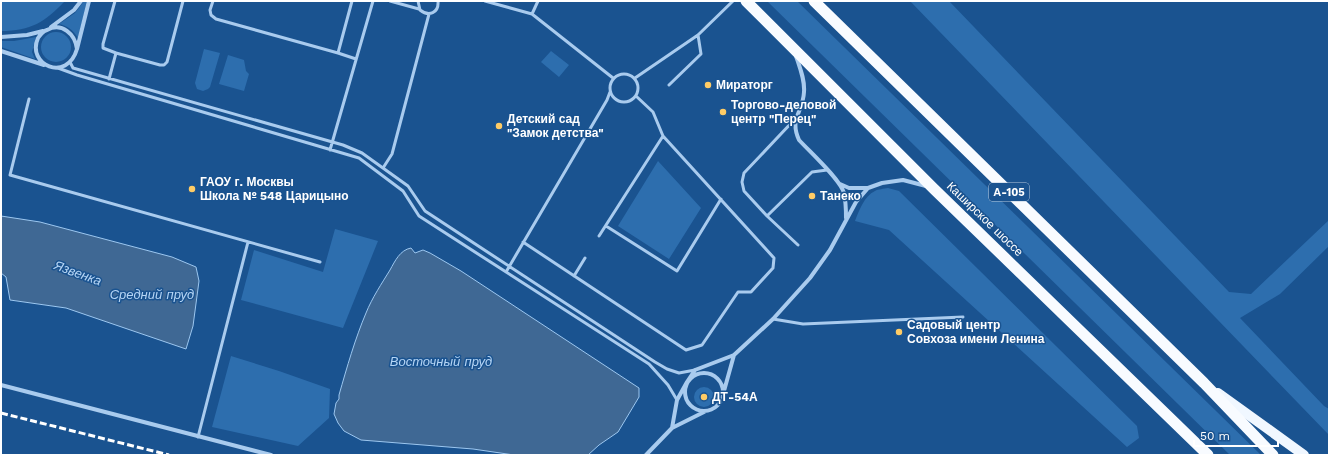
<svg xmlns="http://www.w3.org/2000/svg" width="1330" height="456" font-family="'Work Sans',sans-serif">
	<style>
		.green { fill: #2d6eae }
		.water { fill: #3f6894; stroke: #9cc7f0 }
		.lines { fill: none; stroke-linecap: round; stroke-linejoin: round }
		.service { stroke: #a9cbee; stroke-width: 3 }
		.minor { stroke: #a9cbee; stroke-width: 4 }
		.primary { stroke: #f0f7ff; stroke-width: 10 }
		.trunk { stroke: #f8fbff; stroke-width: 11 }
		.rail { stroke: #fff; stroke-width: 3; stroke-dasharray: 7 3; stroke-linecap: butt }
		.poi-dot { fill: #fc6; stroke: #1a5390; stroke-width: 1.5 }
		.labels { text-anchor: middle; dominant-baseline: central; stroke-width: 3; stroke-linejoin: round; paint-order: stroke }
		.shield { fill: #1a5390; stroke: #bacbde; stroke-width: 1 }
		.shield-label { font-size: 11px; font-weight: bold; fill: #fff }
		.poi-label { font-size: 12px; font-weight: bold; fill: #fff; stroke: #1a5390; text-anchor: start }
		.street-label { font-size: 12px; fill: #fff; stroke: #1a5390 }
		.water-label { font-size: 13px; font-style: italic; fill: #b5d5f5; stroke: #1a5390 }
	</style>
	<rect width="100%" height="100%" fill="#1a5390"/>
	<path class="green" d="M1,1H65C45,22 31,31 1,31Z
		M84,1H87L78,38C73,30 68,26 59,24L75,13Z
		M767,1H797L1261,455H1230Z
		M910,1H949L1229,292L1251,294L1329,220V246L1280,294L1240,318L1324,406L1329,409V435Z
		M41 47a15 15 0 1 1 30 0a15 15 0 1 1-30 0Z
		M36,37L32,52L35,59L1,47V41H14Z
		M204,49L220,53L210,87L208,89L203,91L197,89L195,83Z
		M551,51L569,65L559,77L541,62Z
		M228,55L244,60L246,71L249,74L244,91L219,84Z
		M658,161L701,208L669,259L618,226Z
		M888,188L899,191L1137,426L1139,438L1127,447L889,230L855,221C859,211 864,196 875,191C878,189 884,189 888,188Z
		M335,229L378,241L343,328L241,300L254,250L323,272Z
		M231,356L279,371L330,389L329,418L298,446L212,427Z
		M694 397a10 10 0 1 1 20 0a10 10 0 1 1-20 0Z"/>
	<path class="water" d="M1,216L40,222L172,257L196,267L199,281L193,326L186,349L66,308L10,300L6,277L1,273Z
		M411,248L415,253L423,250L430,253L461,271L639,388V397L618,432L599,445L588,455H514L473,449L361,440L344,431L338,423L334,414L336,403L339,399V395C347,367 355,339 366,313C372,298 382,283 390,270C395,261 400,250 411,248Z"/>
	<g class="lines">
		<path class="service" d="M115,1L103,44V48L116,53
			M213,1L210,10L211,15L216,19L338,53L352,1
			M390,1L419,9
			M418,1L420,10C429,17 439,13 438,1
			M485,1L532,14
			M538,1L532,14L613,78
			M338,53L356,59
			M70,62L73,68L343,145L362,153L408,186L425,211L655,362L667,369L679,373L695,370
			M58,68L77,75L359,158L403,191L419,216L649,364L668,385L677,400
			M610 88a14 14 0 1 1 28 0a14 14 0 1 1-28 0Z
			M635,78L698,35L733,1
			M109,79L116,53L160,65H164L167,62L183,1
			M669,85L701,54L698,35
			M29,99L10,175L320,262
			M795,119L744,173L742,182L744,191L767,216L798,245
			M330,150L373,1
			M383,168L392,154L429,14
			M767,216L812,172L827,170
			M606,226L677,271L721,199
			M599,236L663,136
			M523,242L686,350L702,345L738,292H751L773,268L774,258L663,136L653,112L636,96
			M506,272L607,100L610,92
			M574,276L585,258
			M773,319L803,324L963,317
			M198,437L248,242"/>
		<path class="minor" d="M51,27L74,10L81,1
			M1,37L27,35L43,31
			M77,49C75,34 62,22 47,30C43,31 40,35 38,38C26,65 67,83 77,49L89,1
			M1,51L44,65
			M796,56C800,68 805,80 804,92C803,113 789,118 799,140C810,152 840,179 844,193C846,202 846,210 846,218
			M840,184L849,188H868
			M685 392a19 19 0 1 1 38 0a19 19 0 1 1-38 0Z
			M1,385L271,455
			M724,391L734,355
			M672,428L677,400L687,382L695,370L734,355L773,319L810,278L830,250L856,202L868,188L882,183L903,180L926,186
			M646,455L672,428L704,412"/>
		<path class="primary" d="M1218,393L1304,455"/>
		<path class="trunk" d="M746,1L934,189L1208,455
			M814,1L1204,383L1273,455"/>
		<path class="rail" d="M1,413L169,455"/>
	</g>
	<g class="poi-dot">
		<circle cx="708" cy="85" r="4"/>
		<circle cx="723" cy="112" r="4"/>
		<circle cx="499" cy="126" r="4"/>
		<circle cx="192" cy="189" r="4"/>
		<circle cx="812" cy="196" r="4"/>
		<circle cx="899" cy="332" r="4"/>
		<circle cx="704" cy="397" r="4"/>
	</g>
	<g class="labels">
		<rect class="shield" x="989" y="183" width="40" height="18" rx="3"/>
		<g class="shield-label">
			<text x="1009" y="192">А-105</text>
		</g>
		<g class="poi-label">
			<text x="716" y="85">Мираторг</text>
			<text x="731" y="105">Торгово-деловой<tspan x="731" dy="14">центр "Перец"</tspan></text>
			<text x="507" y="119">Детский сад<tspan x="507" dy="14">"Замок детства"</tspan></text>
			<text x="200" y="182">ГАОУ г. Москвы<tspan x="200" dy="14">Школа № 548 Царицыно</tspan></text>
			<text x="820" y="196">Танеко</text>
			<text x="907" y="325">Садовый центр<tspan x="907" dy="14">Совхоза имени Ленина</tspan></text>
			<text x="712" y="397">ДТ-54А</text>
		</g>
		<g class="street-label">
			<text transform="translate(985 219) rotate(44)">Каширское шоссе</text>
		</g>
		<g class="water-label">
			<text transform="translate(78 273) rotate(20)">Язвенка</text>
			<text x="152" y="294">Средний пруд</text>
			<text x="441" y="361">Восточный пруд</text>
		</g>
	</g>
	<rect width="1330" height="456" fill="none" stroke="#ffffff" stroke-width="4"/>
	<path d="M1194 440v6h84v-6" fill="none" stroke="#ffffff" stroke-width="2"/>
	<text x="1200" y="440" font-size="12" fill="#ffffff" stroke="#1a5390" stroke-width="3" paint-order="stroke">50 m</text>
</svg>
